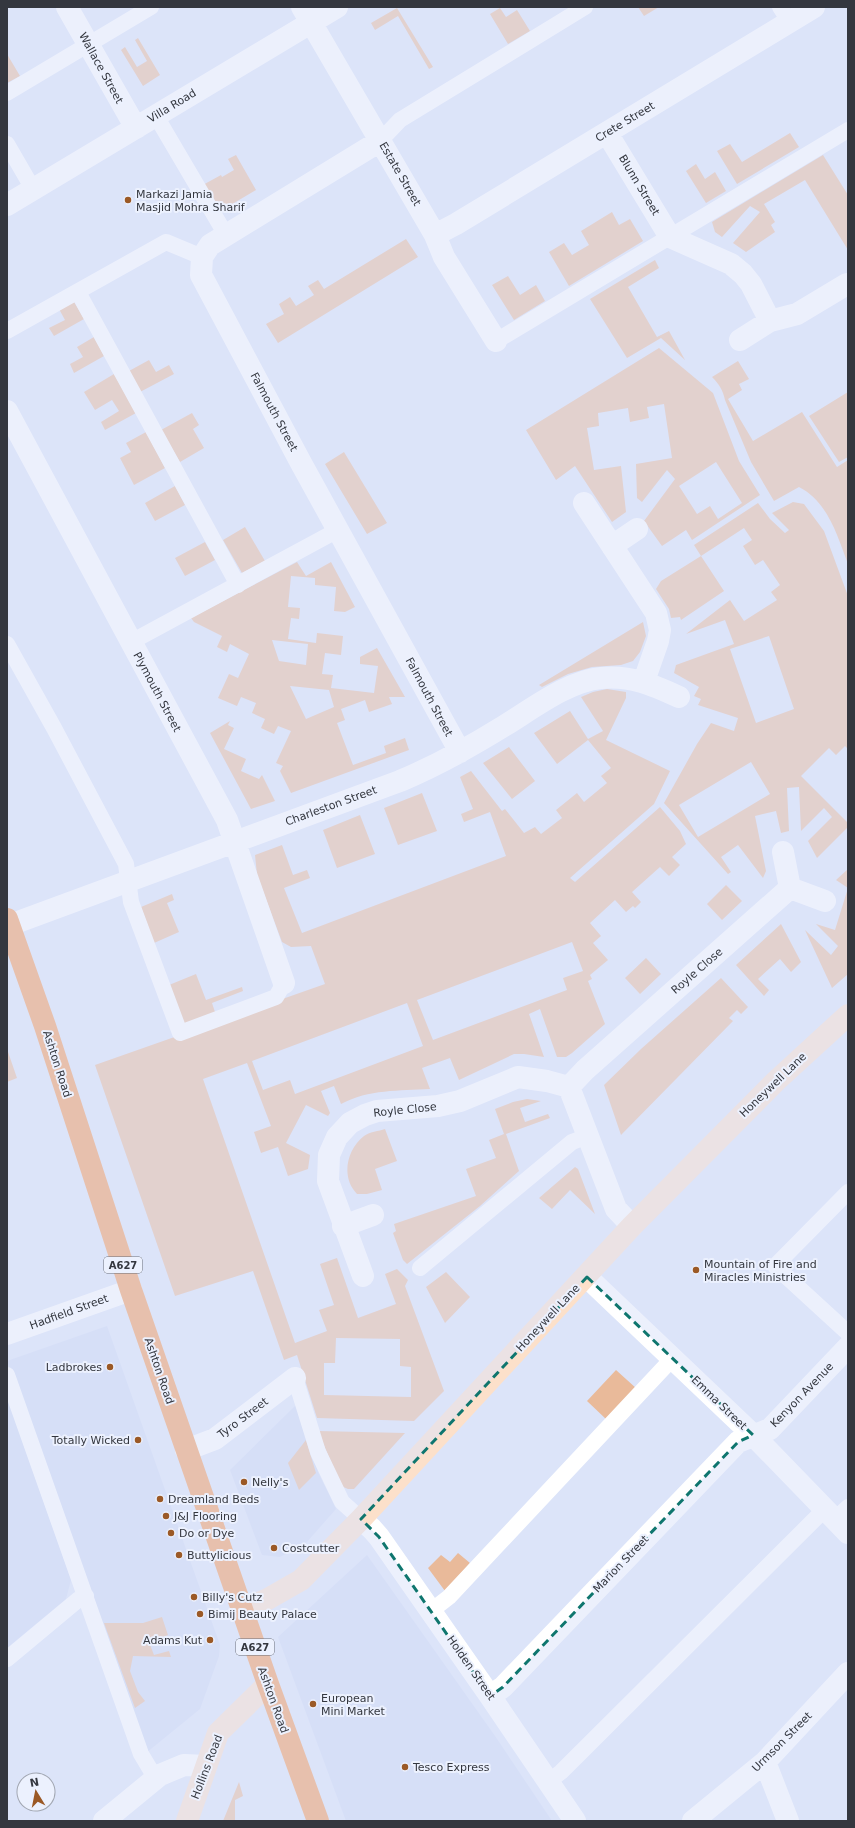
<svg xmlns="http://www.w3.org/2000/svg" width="855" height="1828" font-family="'DejaVu Sans',sans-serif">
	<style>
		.built { fill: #ced9f4 }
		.green { fill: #e9ba9a; fill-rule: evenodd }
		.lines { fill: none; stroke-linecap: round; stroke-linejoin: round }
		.lane { stroke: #fff; stroke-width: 16 }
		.street { stroke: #fff; stroke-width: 22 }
		.secondary { stroke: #fce0ca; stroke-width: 22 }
		.highway { stroke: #f49650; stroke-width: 22 }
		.marked { fill: none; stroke: #0f766e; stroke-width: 3; stroke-dasharray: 8 5; stroke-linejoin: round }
		.poi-dot { fill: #9b5926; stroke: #ecf1fe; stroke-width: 1.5 }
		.labels { text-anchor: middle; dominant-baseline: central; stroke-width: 4; stroke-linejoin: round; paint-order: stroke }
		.shield { fill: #ecf1fe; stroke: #6b6f78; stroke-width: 1 }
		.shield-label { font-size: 10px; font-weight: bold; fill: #34373f }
		.street-label { font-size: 11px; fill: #34373f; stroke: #ecf1fe }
		.poi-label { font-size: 11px; fill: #34373f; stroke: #ecf1fe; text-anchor: start }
	</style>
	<rect width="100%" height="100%" fill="#dce4f9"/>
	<path class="built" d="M107,1326L220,1645L219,1656L200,1709L146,1753L7,1361Z
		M7,1397L71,1580L66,1599L7,1648Z
		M296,1405L318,1472L336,1509L306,1543L280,1557L262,1555L230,1470Z
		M367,1555L495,1736L552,1821H346L278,1637Z"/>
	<path class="green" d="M638,7H659L644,16Z
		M397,8L433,67L429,69L398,16L375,30L371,23Z
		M500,8L506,17L517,10L530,31L508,44L490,14Z
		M138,38L160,75L143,86L121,50L125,47L137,67L147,61L135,40Z
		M7,54L20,76L7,83Z
		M790,133L799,147L737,184L717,151L730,144L742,162Z
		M236,155L256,190L217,213L201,186L221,175L222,177L234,170L228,159Z
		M823,155L848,195V250L805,180L764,204L775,222L771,225L775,232L746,252L733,243L760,212L750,206L722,237L715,232L712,222Z
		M696,164L705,179L715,172L726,191L706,203L686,171Z
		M612,212L619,225L630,219L643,241L569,286L549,252L564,243L572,255L589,245L581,231Z
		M406,239L418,257L278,343L266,324L284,314L279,304L290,297L296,306L314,295L308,286L318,280L324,289Z
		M655,260L659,268L628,287L657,337L669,331L685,360L661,338L627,358L590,299Z
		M508,276L520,295L536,285L545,301L514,320L492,285Z
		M73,300L84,319L54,336L49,328L65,320L59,309Z
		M94,337L104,356L74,373L70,364L83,357L77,347Z
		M659,348L713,393L739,461L760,495L692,540L686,530L662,546L644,521L675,479L667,470L642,502L637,498L636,464L672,458L664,404L647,407L649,418L630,422L628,408L598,413L599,426L587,428L594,470L621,466L626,512L612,522L575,466L556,480L526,430ZM716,462L742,503L718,519L710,506L697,514L679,486Z
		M149,360L156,372L169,365L174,374L140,392L129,371Z
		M738,361L749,379L739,384L742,390L728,399L753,441L802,412L837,467L848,460V564C837,535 828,502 799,487L774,501L751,462L725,400C723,390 719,384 712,377Z
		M114,374L136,413L105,430L101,422L119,411L112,400L95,410L84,392Z
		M848,392V457L839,462L809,416Z
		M192,413L199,425L193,429L204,448L180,462L161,430Z
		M146,432L165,468L134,485L120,458L131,452L126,443Z
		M344,452L387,523L367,534L325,464Z
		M175,486L185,505L155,521L145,503Z
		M793,502L804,504L824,531L848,596V749L845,746L836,755L829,748L801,776L848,823V827L817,858L808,841L832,817L824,808L801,831L799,787L787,788L789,831L781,833L776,811L755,816L766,871L763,878L738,845L721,857L731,872L728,874L664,803L697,744L711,723L734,731L738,718L698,705L701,699L694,696L699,687L674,673L676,665L734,644L725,620L686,634L730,600L744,621L777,600L771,592L780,585L763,560L755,565L743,546L752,540L744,528L701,556L724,591L681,620L680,617L671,618L669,609L656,589L661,581L701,556L694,545L758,503L770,519L785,533L789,530L772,513ZM769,636L794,709L756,723L730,649ZM751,762L770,794L698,837L679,805Z
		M245,527L265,561L242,573L223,540Z
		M205,542L215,560L185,576L175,558Z
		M297,562L306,576L331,562L355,607L345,612L334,611L336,587L315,585V578L291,576L288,607L300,608L299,619L291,618L288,639L316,643L317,633L343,636L341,655L325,653L322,674L333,675L331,688L374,693L378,666L360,664V657L377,648L405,697H389L392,704L369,712L365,700L341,709L345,720L337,723L353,765L386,753L384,746L405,738L409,750L291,793L280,771L283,766L276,763L291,731L278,726L274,734L261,728L265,719L252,713L256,703L241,697L237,706L218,698L229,674L238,678L249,654L230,644L227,652L217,647L222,636L194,622L191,618ZM272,640L308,644L306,665L279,661ZM290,686L329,690L334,707L306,719Z
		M643,622L646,636L640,652L633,661L621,665L592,667L568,674L542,687L539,685Z
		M607,689L626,692V698L606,740L670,771L654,804L570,878L575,882L660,807L680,831L686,844L672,857L680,865L669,876L660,867L632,892L641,902L635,908L633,906L626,912L615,900L590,923L601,936L593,943L608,960L590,975L592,979L588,981L605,1024L572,1053L566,1057H557L540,1009L529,1014L544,1057L524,1054H514L459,1080L450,1058L422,1068L430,1089C399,1091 369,1089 341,1104L334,1086L321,1091L330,1113L328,1116L306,1105L286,1143L310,1155L308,1169L288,1176L278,1147L261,1153L254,1132L271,1126L247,1063L203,1079L295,1343L327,1331L319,1310L334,1305L320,1264L337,1258L358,1318L396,1304L385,1274L397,1269L408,1280L405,1286L444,1391L414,1421L317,1418L297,1355L284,1360L253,1271L175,1296L95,1065L325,984L311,946L291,947L282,942L257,875L255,855L282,845L293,875L307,870L310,878L284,888L302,933L506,856L490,812L464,822L461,814L473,809L460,777L471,771L502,811L505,809L524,833L535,827L541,834L562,818L556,810L577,793L584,802L607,783L601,776L611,768L588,740L557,764L534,733L570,711L588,739L603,731L581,697L593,692ZM572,942L583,971L563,978L567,990L433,1040L417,1000ZM407,1003L423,1046L295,1094L290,1080L263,1090L252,1061ZM336,1338L400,1339V1366L411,1367V1397L324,1395V1363H335Z
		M230,721L228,725L234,728L224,749L246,759L241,771L259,779L262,775L275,801L251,809L210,733Z
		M509,747L535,781L512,799L483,763Z
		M422,793L437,831L398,845L384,808Z
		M360,815L375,854L337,868L323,830Z
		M848,869V974L832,988L805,930L831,955L838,946L816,924L835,930L848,888L836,880Z
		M726,885L742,901L722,920L707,904Z
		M172,894L174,900L167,903L179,932L154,943L141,907Z
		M781,924L801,962L791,972L780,959L758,979L769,990L764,996L736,965Z
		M646,958L661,974L640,994L625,978Z
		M196,974L206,1000L242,987L243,991L212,1003L216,1015L185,1027L169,985Z
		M721,978L748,1007L741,1014L737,1010L729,1018L733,1021L621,1135L604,1085L641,1049Z
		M7,1049L17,1078L7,1082Z
		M527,1099L541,1101L520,1108L525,1122L548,1114L550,1118L506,1134L519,1171L480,1206L407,1264L403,1260L393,1233L396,1231L394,1224L476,1196L466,1169L496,1158L489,1140L504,1134L495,1109L513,1102Z
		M385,1129L397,1161L375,1169L382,1190L367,1194H357C341,1178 346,1150 364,1136C369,1132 379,1131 385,1129Z
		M575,1167L578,1169L595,1214L570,1190L552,1209L539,1198Z
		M446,1272L470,1297L445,1323L426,1287Z
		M616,1370L637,1389L607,1420L587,1401Z
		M318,1431L405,1433L354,1489H348L341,1486Z
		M306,1440L316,1473L299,1490L288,1463Z
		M458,1553L470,1563L445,1591L428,1568L441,1555L450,1562Z
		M162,1617L168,1635L149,1642L154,1655L169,1651L171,1657L133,1656L130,1671L138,1692L145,1701L135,1708L104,1623H143Z
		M239,1782L243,1796L235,1800V1821H223Z"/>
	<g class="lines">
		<path class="lane" d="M780,7L789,21
			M7,93L151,7
			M156,116L226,235
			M380,141L400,120L585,7
			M7,144L33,189
			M78,292L238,585
			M7,331L166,242L202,257
			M496,341L848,130
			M131,642L338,530
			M7,644L54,728L126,864L131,902L180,1033L276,997L284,983
			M848,1192L775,1266L848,1333
			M420,1268L572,1142L588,1136
			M7,1375L141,1754L156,1779
			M295,1378L318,1452L342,1502L361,1519
			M834,1520L848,1507
			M431,1611L449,1597L672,1359
			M7,1659L79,1599L86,1596
			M548,1782L561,1772L825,1509"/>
		<path class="street" d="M67,7L136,128
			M302,7L435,235L444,257L496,341
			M607,133L670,237L731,264L743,274L751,284L770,321
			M380,141L210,245L202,257L201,275L301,463L460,752
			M7,205L337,7
			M435,235L456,224L814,7
			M740,340L770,321L797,314L847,284
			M7,411L227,820L284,983
			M584,503L656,613L660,630L658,641L644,681
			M612,546L637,529
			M783,852L790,888
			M7,926L400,781C436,766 470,747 504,726C532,709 568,681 601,678C631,675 653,685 679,697
			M343,1226L373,1215
			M632,1226L616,1209L569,1087L585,1070L790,888L825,901
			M363,1276L328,1181L329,1155L337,1137L350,1123L365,1115L377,1111L438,1106L460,1101L518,1077L547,1081L569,1087
			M587,1277L753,1435L848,1533
			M7,1334L131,1290
			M186,1450L215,1439L295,1378
			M361,1519L372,1529L379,1537L490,1696L575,1821
			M490,1696L503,1687L738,1442L770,1429L848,1347
			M765,1762L788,1821
			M104,1821L160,1775L184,1765L206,1766
			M693,1821L765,1762L848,1673"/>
		<path class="secondary" d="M242,1610L266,1600L301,1580L361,1519L632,1226L776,1081L848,1015
			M187,1821L218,1733L268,1684"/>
		<path class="highway" d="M7,919L45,1026L131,1290L268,1684L318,1821"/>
	</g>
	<path d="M0 0H855V1828H0ZM587,1277L753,1435L738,1442L503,1687L490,1696L379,1537L361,1519Z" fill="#dce4f9" fill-opacity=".55" fill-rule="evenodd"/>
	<path class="marked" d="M587,1277L753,1435L738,1442L503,1687L490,1696L379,1537L361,1519Z"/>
	<g class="poi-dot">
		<circle cx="128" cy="200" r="4"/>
		<circle cx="696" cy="1270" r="4"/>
		<circle cx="110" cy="1367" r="4"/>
		<circle cx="138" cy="1440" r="4"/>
		<circle cx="244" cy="1482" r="4"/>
		<circle cx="160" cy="1499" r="4"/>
		<circle cx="166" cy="1516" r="4"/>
		<circle cx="171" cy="1533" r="4"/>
		<circle cx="274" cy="1548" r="4"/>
		<circle cx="179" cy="1555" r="4"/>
		<circle cx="194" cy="1597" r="4"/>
		<circle cx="200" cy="1614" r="4"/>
		<circle cx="210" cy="1640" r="4"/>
		<circle cx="313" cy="1704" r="4"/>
		<circle cx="405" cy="1767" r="4"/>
	</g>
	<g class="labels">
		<g class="shield">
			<rect x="104" y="1257" width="38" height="16" rx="3"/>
			<rect x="236" y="1639" width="38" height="16" rx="3"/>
		</g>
		<g class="shield-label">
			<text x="123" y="1265">A627</text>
			<text x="255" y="1647">A627</text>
		</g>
		<g class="street-label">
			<text transform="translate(101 68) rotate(61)">Wallace Street</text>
			<text transform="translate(172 106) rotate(-31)">Villa Road</text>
			<text transform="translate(625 122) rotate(-31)">Crete Street</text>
			<text transform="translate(400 174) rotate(60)">Estate Street</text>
			<text transform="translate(639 185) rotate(59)">Blunn Street</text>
			<text transform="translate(274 412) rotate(62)">Falmouth Street</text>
			<text transform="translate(157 692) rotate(62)">Plymouth Street</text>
			<text transform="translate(429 697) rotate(62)">Falmouth Street</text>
			<text transform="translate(331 806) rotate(-20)">Charleston Street</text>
			<text transform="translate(697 971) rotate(-41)">Royle Close</text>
			<text transform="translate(57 1064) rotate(72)">Ashton Road</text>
			<text transform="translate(773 1085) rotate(-44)">Honeywell Lane</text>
			<text transform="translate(405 1110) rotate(-6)">Royle Close</text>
			<text transform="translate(69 1312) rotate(-20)">Hadfield Street</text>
			<text transform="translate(548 1318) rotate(-47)">Honeywell Lane</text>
			<text transform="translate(159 1371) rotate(71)">Ashton Road</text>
			<text transform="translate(802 1395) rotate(-46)">Kenyon Avenue</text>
			<text transform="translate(719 1403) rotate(44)">Emma Street</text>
			<text transform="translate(243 1418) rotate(-37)">Tyro Street</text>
			<text transform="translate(621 1564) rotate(-46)">Marion Street</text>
			<text transform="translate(471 1668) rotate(55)">Holden Street</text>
			<text transform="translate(273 1700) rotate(70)">Ashton Road</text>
			<text transform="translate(782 1742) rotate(-45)">Urmson Street</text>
			<text transform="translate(207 1767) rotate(-69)">Hollins Road</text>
		</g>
		<g class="poi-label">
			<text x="136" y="194">Markazi Jamia<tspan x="136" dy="13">Masjid Mohra Sharif</tspan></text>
			<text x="704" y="1264">Mountain of Fire and<tspan x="704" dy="13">Miracles Ministries</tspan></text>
			<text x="102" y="1367" text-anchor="end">Ladbrokes</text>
			<text x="130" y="1440" text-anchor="end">Totally Wicked</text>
			<text x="252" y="1482">Nelly's</text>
			<text x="168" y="1499">Dreamland Beds</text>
			<text x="174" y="1516">J&amp;J Flooring</text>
			<text x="179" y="1533">Do or Dye</text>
			<text x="282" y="1548">Costcutter</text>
			<text x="187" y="1555">Buttylicious</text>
			<text x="202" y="1597">Billy's Cutz</text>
			<text x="208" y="1614">Bimij Beauty Palace</text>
			<text x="202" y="1640" text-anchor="end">Adams Kut</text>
			<text x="321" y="1698">European<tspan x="321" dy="13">Mini Market</tspan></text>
			<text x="413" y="1767">Tesco Express</text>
		</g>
	</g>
	<rect width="855" height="1828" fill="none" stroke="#34373f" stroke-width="16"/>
	<g transform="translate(36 1792) rotate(350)"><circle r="19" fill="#ecf1fe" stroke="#a2a7b2"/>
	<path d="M0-3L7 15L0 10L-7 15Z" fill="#9b5926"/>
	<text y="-6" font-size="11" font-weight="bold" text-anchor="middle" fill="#34373f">N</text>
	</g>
</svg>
